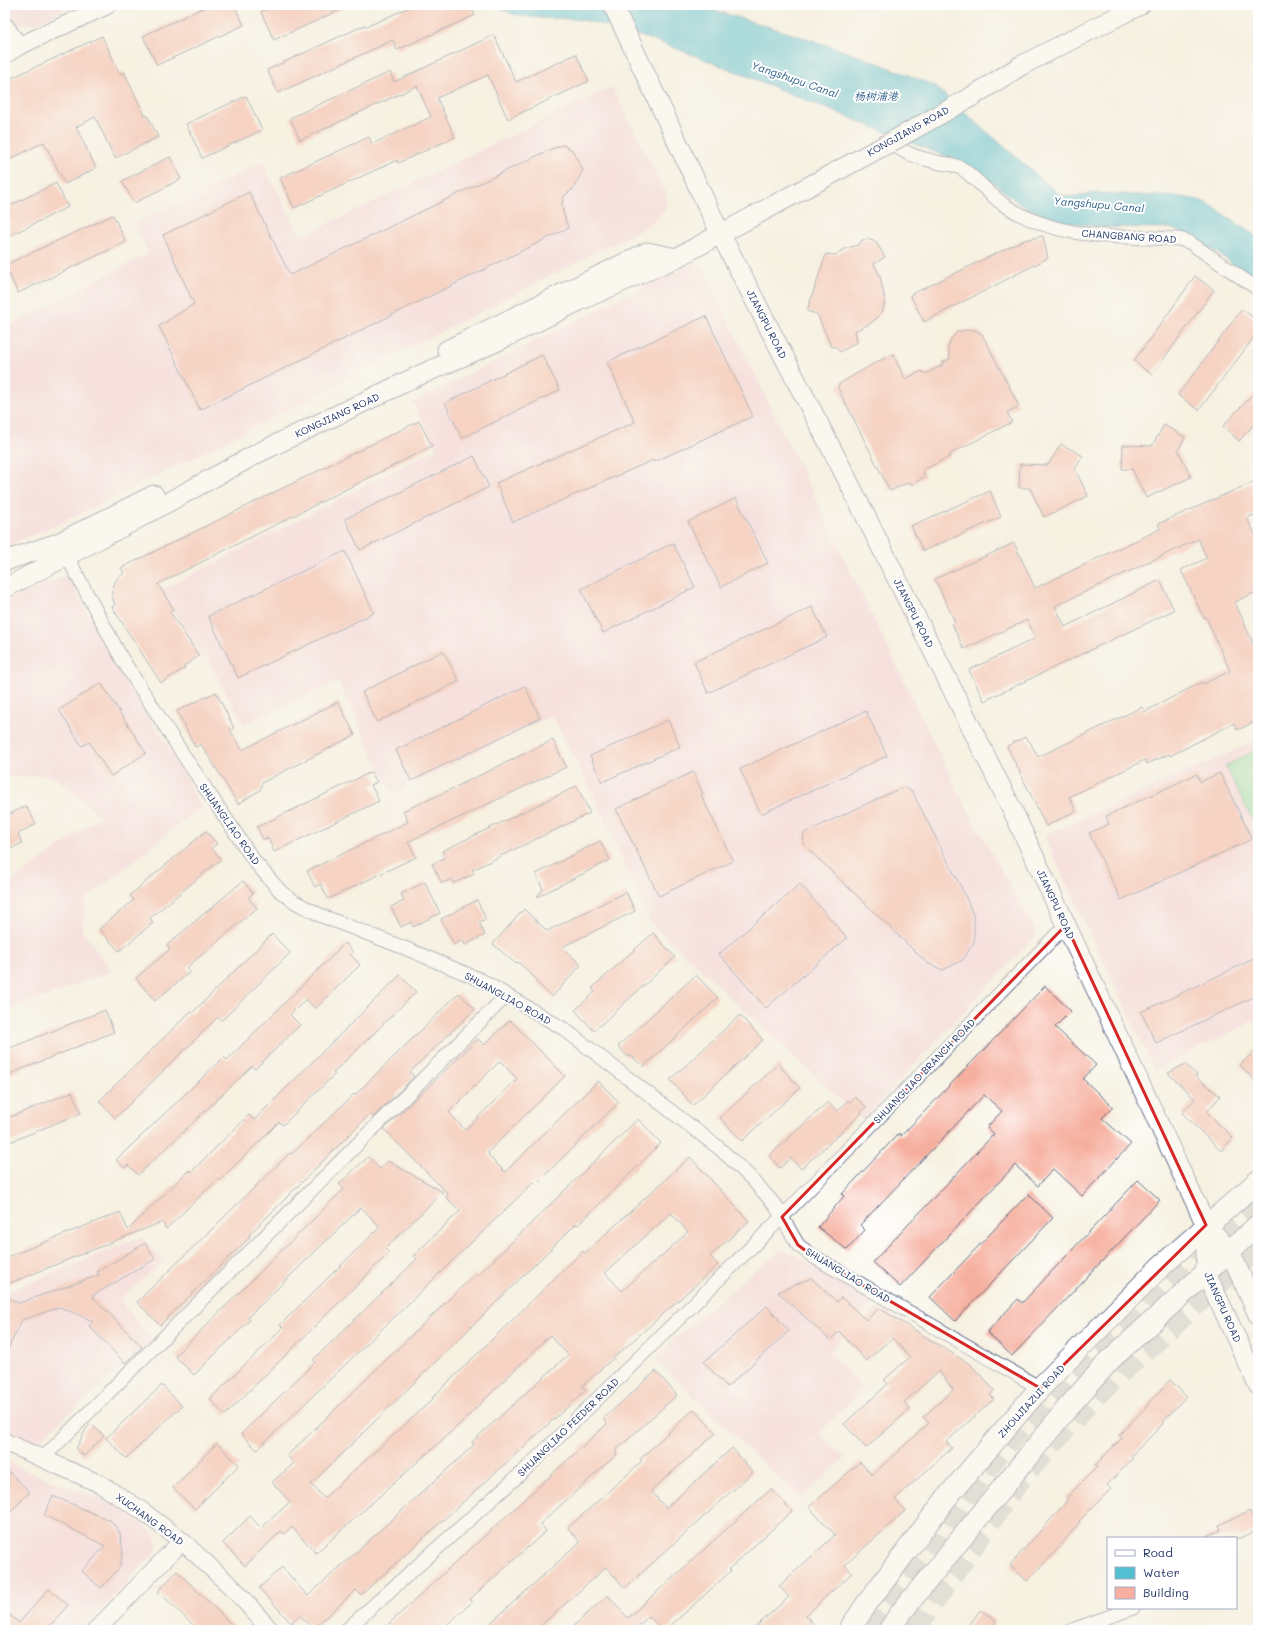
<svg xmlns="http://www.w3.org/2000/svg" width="1263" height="1635" font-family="Mali,'LXGW WenKai TC',sans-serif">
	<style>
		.built { fill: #f6cfd9 }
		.green { fill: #85d697; stroke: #50827a }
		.water { fill: #55bfd2; stroke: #387798 }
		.building { fill: #f6af9e; fill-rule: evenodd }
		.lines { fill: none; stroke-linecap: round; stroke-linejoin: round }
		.trunk-tunnel { stroke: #cacac7; stroke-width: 22; stroke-dasharray: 22 11; stroke-linecap: butt }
		.minor-casing { stroke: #68738c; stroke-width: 15 }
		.tertiary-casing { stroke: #68738c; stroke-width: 19 }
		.secondary-casing { stroke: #68738c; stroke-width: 21 }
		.primary-casing { stroke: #68738c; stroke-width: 23 }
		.minor { stroke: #fff; stroke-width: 13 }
		.tertiary { stroke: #fff; stroke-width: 17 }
		.secondary { stroke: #fff; stroke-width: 19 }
		.primary { stroke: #fff; stroke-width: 21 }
		.secondary-bridge-casing { stroke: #68738c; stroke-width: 21; stroke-linecap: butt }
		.secondary-bridge { stroke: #fff; stroke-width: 19 }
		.marked { fill: none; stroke: #d62828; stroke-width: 3; stroke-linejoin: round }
		.labels { text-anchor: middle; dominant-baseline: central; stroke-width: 4; stroke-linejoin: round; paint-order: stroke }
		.street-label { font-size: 10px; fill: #1b2f5e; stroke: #fff }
		.water-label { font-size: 11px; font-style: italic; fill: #2f6187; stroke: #fff }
	</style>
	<rect width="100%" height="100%" fill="#fff"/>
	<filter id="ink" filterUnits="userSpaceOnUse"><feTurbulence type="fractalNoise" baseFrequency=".025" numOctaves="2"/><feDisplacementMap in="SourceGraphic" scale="8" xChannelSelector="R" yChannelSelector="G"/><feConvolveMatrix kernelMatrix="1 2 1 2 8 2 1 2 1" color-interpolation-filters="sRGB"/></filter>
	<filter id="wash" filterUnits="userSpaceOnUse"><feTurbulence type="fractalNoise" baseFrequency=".012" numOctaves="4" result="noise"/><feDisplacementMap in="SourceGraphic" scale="16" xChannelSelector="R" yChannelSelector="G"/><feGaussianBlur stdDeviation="0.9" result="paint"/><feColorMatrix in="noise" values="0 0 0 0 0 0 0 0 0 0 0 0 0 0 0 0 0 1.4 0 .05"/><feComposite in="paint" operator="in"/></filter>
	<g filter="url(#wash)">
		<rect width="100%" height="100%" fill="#f6f1e1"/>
		<path class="built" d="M5,5H73L38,22L18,25L5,16Z
			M612,87L666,193V208L650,225L193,458L59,524L5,546V328L149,253L134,224L262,162L301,237Z
			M699,260L960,796L1037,934L862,1120L650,922L594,796L552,715L392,794L338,681L244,725L206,656L202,658L162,590L436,449L413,402Z
			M67,575L119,671L177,761L201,807L85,900L82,931L112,971L8,1011L5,1003V887L101,816L58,779L43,775L11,777L5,780V602Z
			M1258,740V1019L1155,1070L1044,836Z
			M141,1237L164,1261L119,1300L152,1341L34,1444L5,1430V1293Z
			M785,1251L794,1254L872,1303L829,1353L863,1388L819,1433L845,1458L800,1499L655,1359L673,1340L752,1273L777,1253Z
			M5,1460L29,1472L112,1503L146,1527L156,1537L157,1546L155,1553L81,1630H5Z"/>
		<path class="green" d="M1258,749V831L1225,766Z"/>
		<path class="water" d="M496,5H697L812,40L875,62L933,85L1059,194L1069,197L1097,193L1182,197L1199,200L1209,204L1258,238V284L1221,255L1189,236L1170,228L1100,227L1056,220L1020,204L995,184L959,162C892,135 826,108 759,81C703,59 647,35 587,21C560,15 518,24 496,5Z"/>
		<g id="blocks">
			<path class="building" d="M209,5H234L244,25L157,65L143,36Z
				M276,5H351L274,40L261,12Z
				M414,5H470L475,15L397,50L393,40L278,93L267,70L365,25L366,27Z
				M494,35L516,82L576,54L589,81L508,119L488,75L437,98L455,137L398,163L397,160L294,208L280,178L369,137L372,144L431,117L417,86L300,140L290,118L390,72L394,82Z
				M102,36L120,74L124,72L145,116L147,115L158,137L115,158L95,117L76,127L96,168L65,184L44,142L5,162V81Z
				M246,96L262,130L202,158L186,124Z
				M563,145L572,150L583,170L573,189L564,196L562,204L563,212L568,228L200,410L159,326L194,304L163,235L249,192L290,275L551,149Z
				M170,157L181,179L134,203L122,181Z
				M56,183L68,207L5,238V208Z
				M113,215L126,242L18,293L5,265Z
				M1043,236L1048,258L924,322L910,295L1024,240Z
				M868,239L876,242L885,257L874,264L880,276L885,301L882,312L877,318L871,323L855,331L857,342L840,352L836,347L831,346L817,314L807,311L826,254L835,255L847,248L858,245L862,240Z
				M1195,276L1214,290L1152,375L1134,361Z
				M1242,309L1258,321V332L1199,410L1178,395Z
				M706,316L753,416L654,462L653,460L513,522L496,483L635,422L607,362Z
				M966,330H975L982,334L1019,406L1007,412L1012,422L950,454L951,456L923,470L925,476L912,485L910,482L890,491L838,388L839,384L873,364L893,354L905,379L922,371L925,374L943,365L942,363L950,359L948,347L951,339L957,332Z
				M542,355L560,390L462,438L445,403Z
				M1258,389V420L1239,441L1223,426Z
				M419,421L432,446L158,584L174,610L170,612L199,656L184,666L185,668L161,683L112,607L115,606L112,595L113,587L116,580L124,573L121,568Z
				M1164,425L1185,437L1178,450L1191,477L1146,498L1132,469H1122L1123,445L1152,446Z
				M1061,444L1083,456L1075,469L1088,496L1044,517L1030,488H1019L1020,464L1048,465Z
				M474,456L489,487L360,550L345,519Z
				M1258,480V513L1247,518L1258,540V591L1235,602L1258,655V720L1238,730L1234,723L1170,756L1169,754L1147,764L1145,760L1069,797L1076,811L1046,826L1007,746L1025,737L1030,742L1038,757L1142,707L1144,712L1202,682L1203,684L1230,671L1206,617L1204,618L1181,570L1207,558L1198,539L1055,606L1065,627L1160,580L1174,610L984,701L969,670L1036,638L1027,620L964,649L952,624L955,622L935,579L1014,543L1035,588L1160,529L1158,524Z
				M990,491L1001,517L923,551L911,526Z
				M736,498L768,563L721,587L688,522Z
				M673,543L695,587L603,633L581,589Z
				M345,551L374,613L238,678L208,616Z
				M812,607L827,637L708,693L694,662Z
				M443,651L459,681L377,722L362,692Z
				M101,683L146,753L111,776L89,742L82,746L59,710Z
				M525,686L540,718L411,781L396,750Z
				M216,692L234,728L230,730L242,750L338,702L355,735L263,782L260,790L238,804L201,744L195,747L177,711Z
				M866,711L887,756L761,814L740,769Z
				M668,720L680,747L602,782L590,756Z
				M553,740L566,767L408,842L416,857L328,899L321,884L315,887L307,871L408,822L403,811L439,795Z
				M371,772L377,782L371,785L379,801L274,852L268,838L263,839L257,827Z
				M693,772L703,794L701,795L733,861L659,896L616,809Z
				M1220,773L1252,839L1121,900L1089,833L1109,824L1106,816L1197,774L1200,782Z
				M577,786L590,813L472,870L474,874L454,883L452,879L442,883L432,864L446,857L442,851Z
				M903,787L912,791L965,895L974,918V942L963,960L943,970L927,963L803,844L804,833Z
				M26,806L36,824L18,834L22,843L5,852V808L8,815Z
				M206,831L217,844L211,848L221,859L150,918L153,923L119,951L99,929L134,900L130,895Z
				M600,841L610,860L537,897L543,889L536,874Z
				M243,881L253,893L248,898L257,908L186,968L190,972L155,1001L136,978L170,949L167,945Z
				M425,882L440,913L413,927L411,922L401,927L391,907L404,901L401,894Z
				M800,884L847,938L766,1008L719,954Z
				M626,892L635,911L562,947L581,965L552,997L536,982L537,980L518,962L516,964L493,944L524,909L547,931Z
				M477,900L486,919L479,922L485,935L465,945L463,940L454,945L441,919Z
				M653,933L675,957L594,1031L575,1010L595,992L592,988Z
				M272,934L290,953L222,1020L218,1017L115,1118L99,1101L190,1012L192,1013Z
				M345,943L353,952L350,954L360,965L315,1009L306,999L290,1015L300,1025L255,1069L252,1066L138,1175L128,1165L125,1168L116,1160L224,1057L227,1060Z
				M1258,957V995L1156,1043L1141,1012Z
				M400,975L416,992L333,1073L335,1074L283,1125L279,1122L219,1181L218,1179L166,1229L162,1222L5,1285V1258L120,1212L128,1230L189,1170L191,1172L249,1115L254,1120Z
				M696,975L718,998L643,1067L631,1055L628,1057L618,1046Z
				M1045,986L1071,1011L1055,1027L1096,1065L1083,1079L1113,1107L1102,1118L1131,1144L1082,1196L1053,1169L1038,1186L1015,1165L900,1287L873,1262L994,1134L987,1127L1002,1111L984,1095L860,1225L865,1230L847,1250L818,1227L844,1196L842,1194L899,1133L901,1136Z
				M459,993L475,1009L410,1072L414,1077L373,1117L370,1114L249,1235L250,1237L160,1325L137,1302L290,1153L292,1154L354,1094L355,1095Z
				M105,1010L114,1032L5,1076V1050Z
				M740,1015L763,1040L693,1105L670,1080Z
				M510,1020L565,1076L488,1152L489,1154L488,1155L505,1172L598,1081L619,1102L536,1184L534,1182L257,1450L241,1434L315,1362L313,1360L417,1259L413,1256L460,1211L446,1197L448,1194L384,1129L478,1039L484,1045ZM500,1061L517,1079L465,1130L449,1112Z
				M1258,1048V1084L1240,1065Z
				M778,1064L800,1088L742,1141L720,1118Z
				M1185,1064L1197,1075L1195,1076L1220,1096L1207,1112L1233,1138L1221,1151L1182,1113L1195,1099L1168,1073Z
				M72,1092L81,1113L5,1144V1119Z
				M855,1097L866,1107L861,1112L862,1113L801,1169L791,1158L780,1168L769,1156L828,1102L837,1112L848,1100L850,1102Z
				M638,1119L661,1143L578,1225L576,1224L311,1484L324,1498L433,1399L432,1398L583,1251L585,1253L690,1157L749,1221L710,1256L718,1265L582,1386L586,1390L361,1595L356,1590L313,1629L300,1615L291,1623L259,1588L282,1567L308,1596L474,1445L472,1442L568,1355L550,1335L461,1423L316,1553L292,1527L284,1534L281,1531L245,1566L223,1543L250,1516L261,1528L290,1502L272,1482L294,1463L287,1456L475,1274L477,1276ZM671,1213L688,1232L622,1291L605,1273Z
				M368,1157L380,1169L388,1161L443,1192L385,1249L389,1253L225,1415L210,1399L283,1328L280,1325L380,1227L361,1207L248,1317L250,1320L194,1375L175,1356L344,1189L339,1184Z
				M1138,1180L1160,1200L1012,1356L987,1332L1018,1299L1022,1303Z
				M1028,1194L1053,1218L955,1321L930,1297Z
				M145,1243L155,1259L92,1296L142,1347L125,1363L89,1326L93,1321L60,1307L22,1320L5,1355V1296L19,1303L99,1275L97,1272Z
				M811,1278L837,1302L841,1297L866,1320L879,1308L971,1365L994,1390L990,1395L994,1399L946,1442L952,1448L895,1499L905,1511L845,1565L852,1573L806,1615L814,1625L808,1630H752L789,1597L779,1586L835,1535L809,1507L860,1462L872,1475L929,1423L923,1417L953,1390L939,1371L904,1402L910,1409L866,1448L844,1424L888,1384L884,1380L910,1357L892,1338L866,1361L839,1331L830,1340L778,1292Z
				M767,1306L789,1331L727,1387L704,1362Z
				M656,1371L677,1395L615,1451L617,1454L540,1524L546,1531L470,1599L472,1602L441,1630H382L607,1424L603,1419Z
				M1170,1380L1186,1396L1162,1423L1163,1424L1131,1456L1133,1458L1107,1485L1111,1489L1079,1521L1080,1522L1056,1551L1027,1581L1010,1565L1068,1500L1066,1498L1097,1467L1095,1465L1122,1438L1119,1435L1149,1404L1148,1403Z
				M162,1385L182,1406L126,1458L106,1438Z
				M694,1409L716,1433L651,1491L666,1508L732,1448L753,1472L625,1588L606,1567L536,1630H483L580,1542L568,1528L642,1461L640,1459Z
				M91,1424L104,1436L84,1456L76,1449L86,1429Z
				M217,1443L239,1465L195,1509L173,1488Z
				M5,1468L30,1492L5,1517Z
				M771,1489L792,1511L729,1569L731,1571L666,1630H662L649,1616L637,1627L639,1630H569L608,1595L628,1618Z
				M53,1496L111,1521L120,1533L123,1552L120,1567L101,1588L82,1571L105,1546L44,1515Z
				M1250,1511L1258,1530L1240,1538H1202L1221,1530L1219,1525Z
				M177,1571L237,1630H198L158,1591Z
				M49,1589L68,1605L46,1630H5V1611L19,1623Z
				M980,1610L996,1621L990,1630H966Z"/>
		</g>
	</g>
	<g filter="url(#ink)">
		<use href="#blocks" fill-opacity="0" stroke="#68738c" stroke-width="1"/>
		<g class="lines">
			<path class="trunk-tunnel" d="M868,1630L998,1454L1062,1381L1258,1200
				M914,1630L1018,1482L1093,1398L1258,1248"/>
			<g class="minor-casing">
				<path id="minor" d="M891,142C905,155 921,158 940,163C948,164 954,164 961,168C976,178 988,193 1003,204C1057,241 1116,236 1179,239L1189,242L1258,289
					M63,549L122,659L186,759L255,862L281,892L295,902L322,916L407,949L481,980L564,1029L719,1148L750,1177L775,1205L798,1245L814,1257L1040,1388
					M42,1459L507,995
					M346,1630L528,1467L782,1217L1066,925
					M1072,1630L1133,1608"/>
			</g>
			<g class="tertiary-casing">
				<path id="tertiary" d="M5,26L19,46
					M5,55L19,46L108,5
					M5,1442L100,1484L141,1510L182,1541L237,1592L270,1630
					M96,1630L182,1541"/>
			</g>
			<g class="secondary-casing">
				<path id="secondary" d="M613,5L720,233L842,469L1011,807L1206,1225L1230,1251L1258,1315
					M971,97L1022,65L1140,5
					M447,350L647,252L676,258
					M5,561L58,543L154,495
					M5,588L128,524L260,452L420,375L498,341L579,301L676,258L891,142
					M1206,1225V1273L1258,1385"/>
			</g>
			<g class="primary-casing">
				<path id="primary" d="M849,1630L868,1602L948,1496L1040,1388L1160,1267L1258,1181
					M889,1630L899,1615L1069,1406L1111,1359L1258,1225"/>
			</g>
			<use href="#minor" class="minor"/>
			<use href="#tertiary" class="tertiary"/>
			<use href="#secondary" class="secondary"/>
			<use href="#primary" class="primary"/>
			<g class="secondary-bridge-casing">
				<path id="secondary-bridge" d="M891,142L971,97"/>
			</g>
			<use href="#secondary-bridge" class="secondary-bridge"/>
		</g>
	</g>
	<path d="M0 0H1263V1635H0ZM1066,925L1206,1225L1040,1388L814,1257L798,1245L782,1217Z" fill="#f6f1e1" fill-opacity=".55" fill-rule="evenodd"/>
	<path class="marked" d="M1066,925L1206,1225L1040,1388L814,1257L798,1245L782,1217Z"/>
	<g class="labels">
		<g class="street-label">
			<text transform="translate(908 131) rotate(-29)">KONGJIANG ROAD</text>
			<text transform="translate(1129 236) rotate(4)">CHANGBANG ROAD</text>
			<text transform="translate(767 324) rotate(63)">JIANGPU ROAD</text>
			<text transform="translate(337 415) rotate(-25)">KONGJIANG ROAD</text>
			<text transform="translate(914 613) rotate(63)">JIANGPU ROAD</text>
			<text transform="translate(230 824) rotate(55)">SHUANGLIAO ROAD</text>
			<text transform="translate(1056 904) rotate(65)">JIANGPU ROAD</text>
			<text transform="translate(508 998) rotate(29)">SHUANGLIAO ROAD</text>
			<text transform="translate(924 1071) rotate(-46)">SHUANGLIAO BRANCH ROAD</text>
			<text transform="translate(848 1275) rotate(31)">SHUANGLIAO ROAD</text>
			<text transform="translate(1223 1307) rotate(66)">JIANGPU ROAD</text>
			<text transform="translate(1031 1401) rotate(-48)">ZHOUJIAZUI ROAD</text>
			<text transform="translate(568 1427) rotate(-44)">SHUANGLIAO FEEDER ROAD</text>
			<text transform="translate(150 1519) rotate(36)">XUCHANG ROAD</text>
		</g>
		<g class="water-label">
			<text transform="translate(795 79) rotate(19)">Yangshupu Canal</text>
			<text x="876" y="95">杨树浦港</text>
			<text transform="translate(1099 204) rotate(5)">Yangshupu Canal</text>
		</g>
	</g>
	<rect width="1263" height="1635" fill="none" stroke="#fff" stroke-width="20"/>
	<rect x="1107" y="1537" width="130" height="72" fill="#ffffff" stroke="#a4acbf"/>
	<rect x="1115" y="1550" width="20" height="6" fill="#ffffff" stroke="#a4acbf"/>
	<text x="1143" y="1557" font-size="12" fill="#1b2f5e">Road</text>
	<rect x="1115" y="1567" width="20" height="12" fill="#55bfd2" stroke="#a4acbf"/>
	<text x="1143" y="1577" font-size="12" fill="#1b2f5e">Water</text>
	<rect x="1115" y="1587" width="20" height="12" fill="#f6af9e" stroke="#a4acbf"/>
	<text x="1143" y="1597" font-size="12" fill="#1b2f5e">Building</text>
</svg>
